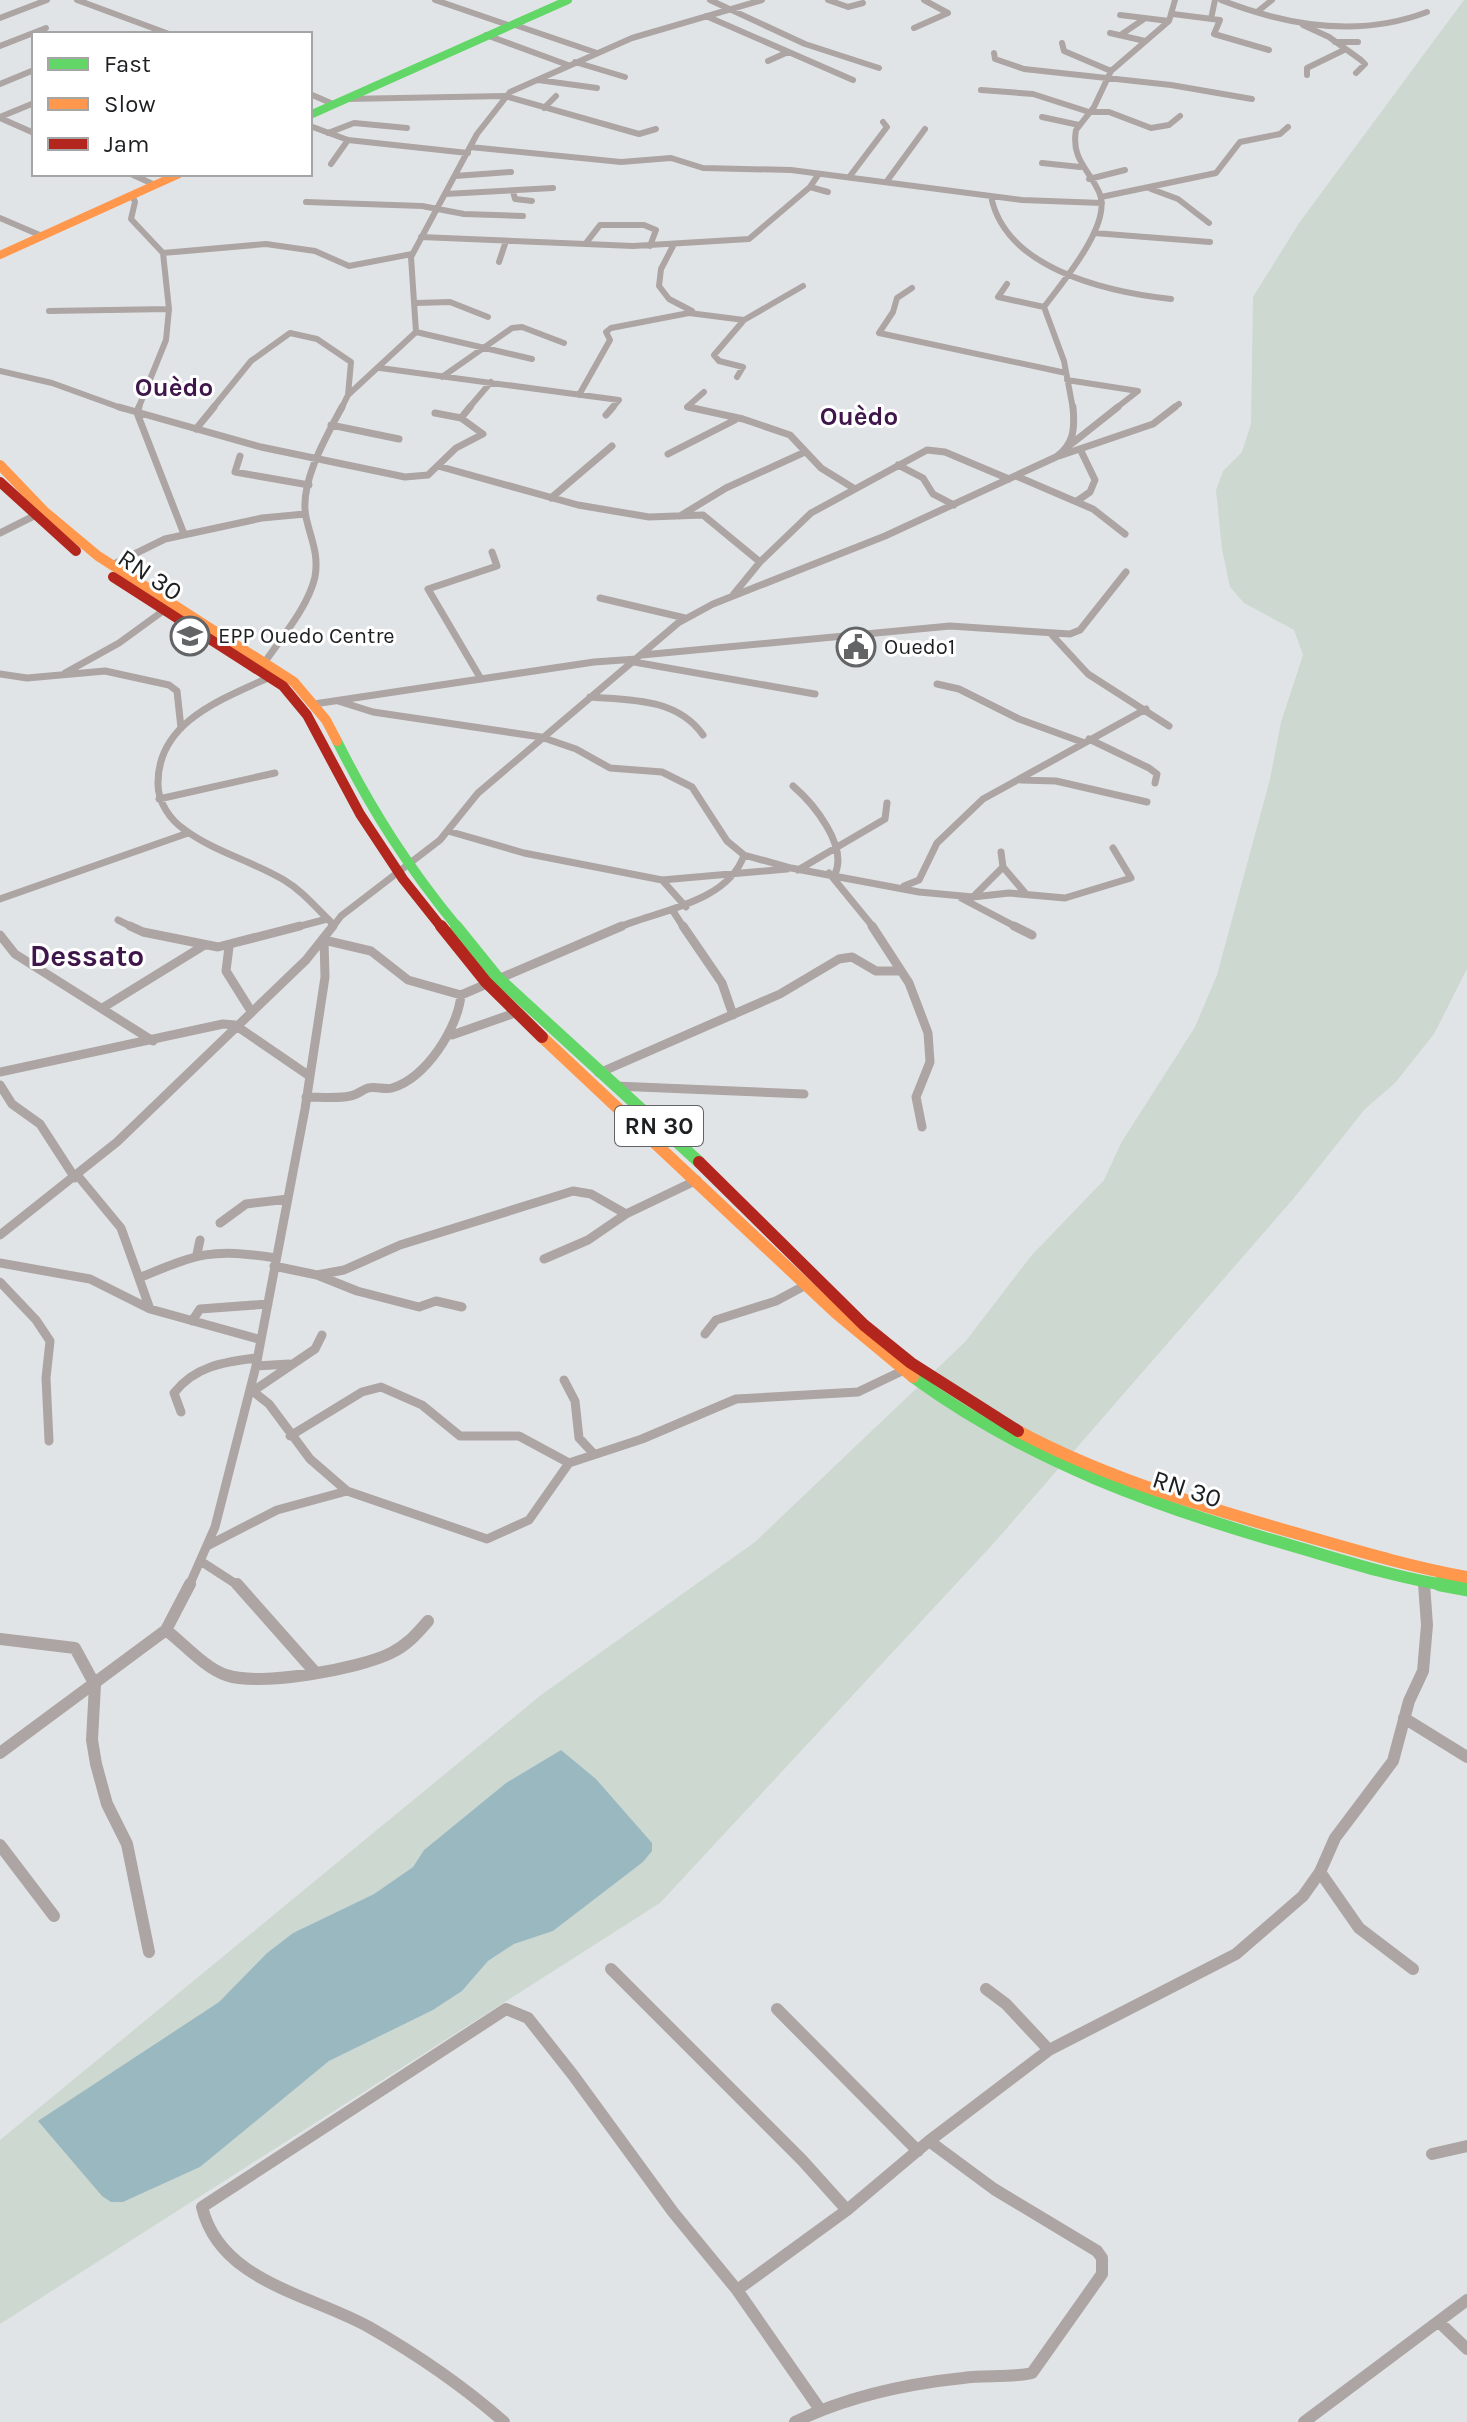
<svg xmlns="http://www.w3.org/2000/svg" width="1467" height="2422" font-family="Karla,sans-serif">
	<style>
		.green { fill: #ccd8d0; fill-rule: evenodd }
		.water { fill: #9ab8c0 }
		.lines { fill: none; stroke-linecap: round; stroke-linejoin: round }
		.street-far3 { stroke: #ada5a3; stroke-width: 6 }
		.street-far2 { stroke: #ada5a3; stroke-width: 7 }
		.street-far1 { stroke: #ada5a3; stroke-width: 9 }
		.street { stroke: #ada5a3; stroke-width: 12 }
		.fast-far3 { stroke: #63d668; stroke-width: 8 }
		.fast-far2 { stroke: #63d668; stroke-width: 10 }
		.fast-far1 { stroke: #63d668; stroke-width: 12 }
		.fast { stroke: #63d668; stroke-width: 15 }
		.slow-far2 { stroke: #ff974d; stroke-width: 8 }
		.slow-far1 { stroke: #ff974d; stroke-width: 10 }
		.slow { stroke: #ff974d; stroke-width: 12 }
		.jam-far1 { stroke: #b3261e; stroke-width: 10 }
		.jam { stroke: #b3261e; stroke-width: 12 }
		.labels { text-anchor: middle; dominant-baseline: central; stroke-width: 6; stroke-linejoin: round; paint-order: stroke }
		.far-poi-label { font-size: 22px; fill: #1d1f21; stroke: #fff; text-anchor: start }
		.shield { fill: #fff; stroke: #616264; stroke-width: 2 }
		.shield-label { font-size: 24px; font-weight: bold; fill: #1d1f21 }
		.far-quarter-label { font-size: 26px; font-weight: bold; fill: #3f164a; stroke: #fff }
		.street-label { font-size: 26px; fill: #1d1f21; stroke: #fff }
		.quarter-label { font-size: 30px; font-weight: bold; fill: #3f164a; stroke: #fff }
	</style>
	<rect width="100%" height="100%" fill="#e1e4e7"/>
	<path class="green" d="M1464,0H1467V969L1434,1034L1395,1083L1365,1109L1294,1198L993,1544L660,1903L0,2324V2140L541,1695L755,1542L965,1342L1031,1256L1104,1180L1121,1143L1195,1027L1217,975L1270,779L1281,722L1303,655L1294,630L1244,603L1230,587L1222,549L1216,490L1223,471L1242,452L1251,424L1253,297L1299,223ZM561,1750L596,1779L652,1844L643,1862L553,1931L514,1944L488,1961L462,1991L433,2010L329,2061L200,2167L123,2202L39,2121L219,2002L267,1953L293,1933L374,1894L413,1867L424,1850L506,1783Z"/>
	<path class="water" d="M561,1750L596,1779L652,1843V1851L643,1862L553,1931L514,1944L488,1961L462,1991L433,2010L329,2061L200,2167L123,2202H111L102,2196L38,2121L219,2002L267,1953L293,1933L374,1894L413,1867L424,1850L506,1783Z"/>
	<g class="lines">
		<path class="street-far3" d="M77,0L169,34
			M435,0L511,26
			M710,0L805,44L879,68
			M828,0L848,7L863,3
			M1221,0C1287,26 1359,38 1427,12
			M1257,12L1272,0
			M1173,14L1220,20L1214,34L1269,50
			M1120,15L1169,21
			M706,16L853,80
			M0,18L47,0
			M1211,19L1215,0
			M515,25L597,53
			M1303,25L1329,37L1361,60L1365,64L1356,73
			M914,28L948,13L924,0
			M1110,33L1145,41
			M1122,34L1144,19
			M486,35L568,65
			M1335,42H1358
			M1062,43L1064,51L1111,71
			M0,46L46,28
			M994,53L995,59L1024,69L1171,85L1252,99
			M768,61L788,52
			M575,62L625,77
			M1307,75V68L1344,50
			M538,80L597,88
			M0,84L34,70
			M981,90L1033,94L1089,112H1109L1151,128L1169,125L1180,116
			M310,94L333,104
			M346,99L505,96L639,134L656,129
			M544,108L556,96
			M0,117L34,103
			M1042,117L1079,125
			M0,118L34,133
			M310,126L348,140L468,153
			M328,133L354,123L407,128
			M470,147L621,162L671,158L703,168L791,170L1022,200L1102,203
			M1042,163L1080,167
			M331,164L348,140
			M131,174L155,185
			M455,176L511,172
			M850,176L887,127L883,122
			M1089,179L1125,170
			M887,181L925,129
			M810,187L828,192
			M1151,189L1178,199L1209,223
			M513,191L515,199L532,201
			M445,194L553,188
			M132,195L135,202L131,219L163,253L169,309L166,340L138,409
			M991,196C1005,269 1107,292 1171,299
			M1101,197L1216,173L1240,142L1280,134L1288,127
			M306,202L422,206L464,214L523,216
			M0,218L42,236
			M1094,233L1210,242
			M421,237L633,246L749,239L810,187L818,175
			M586,243L600,225H644L656,230L650,246
			M673,246L661,269L659,286L669,299L692,311
			M163,253L266,244L315,251L349,266L412,254
			M499,262L506,241
			M1007,284L998,297L1044,307
			M912,288L897,298L893,312L879,333L1066,373
			M416,303L450,302L488,317
			M49,311L169,309
			M416,332L532,359
			M380,368L619,400L611,409
			M0,371L52,383L124,409
			M442,377L512,328L522,327L564,343
			M737,377L743,367L719,361L714,355L744,320L803,286
			M1067,380L1138,391L1115,409
			M579,395L610,340L606,332L611,328L689,313L744,320
			M212,409L251,361L290,333L317,339L351,362L348,395
			M341,409L348,395L416,332L411,257L477,134L510,92L632,38L762,0
			M468,409L491,382
			M698,409L687,407L704,392
			M1073,409L1064,361L1044,307C1061,284 1114,223 1099,192C1088,168 1071,159 1076,130L1094,107L1111,71L1169,21L1175,0
			M1172,409L1179,404"/>
		<path class="street-far2" d="M119,407L261,447L405,477L428,475L456,448L483,434L461,418L435,413
			M139,407L137,413L184,534
			M688,407L743,419L790,435L821,468L855,489
			M606,415L613,407
			M461,418L470,407
			M331,425L399,439
			M196,429L214,407
			M1070,445L1118,407
			M668,454L735,420
			M240,456L235,472L309,485
			M1059,456L1153,424L1175,407
			M898,465L923,478L933,494L954,505
			M438,466L578,505L649,517L703,515L760,562
			M1016,476L1093,509L1125,534
			M551,498L612,446
			M1077,501L1090,492L1095,480L1081,451
			M680,516L726,488L805,452
			M0,533L34,516
			M112,565L165,539L262,518L305,514
			M733,595L760,562L811,513L927,450L945,452L1009,479
			M600,598L685,618
			M1052,635L1088,674L1169,726
			M642,655L950,626L1070,634L1080,630L1126,572
			M265,662C282,637 308,607 315,577C319,553 311,540 306,517C299,483 326,437 342,407
			M634,662L815,694
			M65,673L119,643L163,611
			M0,674L27,678L105,671L169,685L177,691L181,728
			M270,677C222,699 157,722 158,784C158,802 170,820 185,830C215,852 252,861 284,880C304,892 317,909 334,925
			M481,679L428,589L497,566L492,552
			M937,684L959,689L1019,719L1082,742
			M590,697C631,700 677,698 703,735
			M338,701L373,712L541,737L576,749L610,768L662,772L692,787L727,841L744,855L791,868L919,892L973,897L1009,893L1065,898L1131,878L1113,848
			M314,704L594,662L637,659
			M1089,739L1149,768L1157,774L1155,783
			M1021,780L1056,781L1147,802
			M793,786C814,804 848,846 835,874
			M159,799L275,773
			M448,831L524,853L662,880L787,869
			M1001,852L1003,867L1026,894
			M798,870L885,819L887,803
			M829,873L874,928
			M662,880L686,907
			M904,886L919,880L937,843L983,799L1146,709
			M973,897L1003,867
			M961,898L1018,928
			M0,899L188,833
			M673,911L684,928
			M118,920L134,928
			M293,928L327,919
			M332,928L341,916L440,840L478,793L678,623L713,604L885,536L1056,457C1074,444 1075,429 1073,407
			M617,928C656,911 728,903 744,855"/>
		<path class="street-far1" d="M130,926L143,932L218,947L300,926
			M683,926L722,983L733,1015
			M872,926L909,983L928,1033L930,1062L916,1097L922,1127
			M1014,926L1032,935
			M0,935L15,954L153,1041
			M229,947L226,971L251,1011
			M104,1007L203,946
			M452,1035L515,1013
			M0,1072L223,1024L235,1025L308,1075
			M599,1073L780,994L839,959L852,957L876,971H899
			M0,1085L12,1104L40,1124L75,1178
			M615,1086L804,1094
			M306,1097C320,1097 337,1099 350,1096C357,1095 362,1090 368,1088C376,1086 384,1090 392,1088C426,1078 458,1028 461,995
			M78,1176L121,1228L150,1309
			M220,1223L246,1204L288,1199
			M0,1235L117,1142L306,960L333,926
			M197,1254L200,1240
			M544,1259L588,1240L626,1214
			M0,1263L90,1279L150,1309L258,1339
			M274,1266L317,1275L357,1291L419,1307L436,1301L462,1307
			M317,1275L344,1270L400,1245L573,1191L591,1194L626,1214L697,1180
			M139,1278C199,1253 211,1248 276,1258
			M0,1282L36,1320L50,1341L46,1378L49,1441
			M192,1321L200,1309L268,1304
			M705,1334L716,1320L776,1301L804,1286
			M256,1366L289,1364
			M564,1380L575,1401L579,1438L593,1453
			M250,1389L269,1404L310,1459L347,1491L487,1539L529,1520L569,1463L642,1439L736,1399L858,1392L902,1371
			M253,1391L315,1349L322,1335
			M181,1412L174,1393C195,1366 224,1362 256,1358
			M290,1436L362,1392L381,1387L422,1405L460,1436H519L569,1463
			M209,1545L277,1510L347,1491
			M202,1562L239,1586
			M1424,1583V1586
			M189,1586L215,1527L256,1366L305,1109L325,977L324,940L371,951L408,980L461,995L622,926"/>
		<path class="street" d="M237,1584L314,1671
			M166,1630C183,1643 205,1668 226,1675C259,1687 359,1669 391,1653C407,1645 416,1635 428,1621
			M0,1639L75,1648L95,1685
			M95,1685L92,1740L96,1764L107,1804L127,1844L149,1952
			M1404,1718L1467,1757
			M0,1753L166,1630L190,1584
			M0,1845L54,1916
			M1320,1872L1359,1928L1413,1969
			M611,1969L802,2160L847,2210
			M986,1989L1006,2004L1049,2050
			M777,2009L918,2151
			M1432,2154L1467,2146
			M737,2290L847,2210L929,2141L1049,2050L1236,1954L1303,1896L1320,1872L1335,1838L1393,1761L1409,1701L1423,1671L1427,1625L1424,1584
			M1439,2322L1467,2349
			M504,2422C462,2385 418,2355 369,2327C310,2294 220,2282 202,2207L506,2009L528,2018L573,2075L673,2212L737,2290L819,2408
			M795,2422C848,2396 905,2384 963,2378C986,2375 1010,2378 1032,2373L1102,2274V2258L1097,2251L994,2189L929,2141
			M1304,2422L1467,2300"/>
		<path class="fast-far3" d="M310,115L568,0"/>
		<path class="fast-far2" d="M337,741C372,811 408,867 458,928"/>
		<path class="fast-far1" d="M456,926L498,978L699,1162
			M913,1377C1028,1461 1156,1507 1293,1546C1345,1561 1397,1578 1451,1586"/>
		<path class="fast" d="M1440,1584L1467,1589"/>
		<path class="slow-far2" d="M0,255L179,174"/>
		<path class="slow-far1" d="M0,465L44,511L98,556L294,682L326,720L337,741"/>
		<path class="slow" d="M542,1037L836,1313L913,1377
			M1018,1431C1104,1477 1195,1504 1288,1531C1348,1548 1406,1566 1467,1577"/>
		<path class="jam-far1" d="M0,482L76,551
			M113,577L283,686L307,715L360,814L403,879L442,928"/>
		<path class="jam" d="M441,926L486,982L542,1037
			M699,1162L864,1325L911,1363L1018,1431"/>
	</g>
	<defs>
		<g id="school-ring" transform="scale(2)"><circle r="9.5" fill="#fff" stroke="#626466" stroke-width="1.5"/><path d="M0-5L7-2L0 1L-7-2ZM-4 1L0 2.5L4 1V4Q0 6-4 4Z" fill="#626466"/></g>
		<g id="civic-ring" transform="scale(2)"><circle r="9.5" fill="#fff" stroke="#626466" stroke-width="1.5"/><path d="M-.6-6.5H3V-4.5H.6V-3L4-1V1h2V6H-6V1h2V-1L-.6-3ZM-1.2 2.5V6h2.4V2.5Z" fill="#626466"/></g>
	</defs>
	<g fill-rule="evenodd">
		<use href="#school-ring" x="190" y="636"/>
		<use href="#civic-ring" x="856" y="647"/>
	</g>
	<g class="labels">
		<g class="far-poi-label">
			<text x="218" y="636">EPP Ouedo Centre</text>
			<text x="884" y="647">Ouedo1</text>
		</g>
		<rect class="shield" x="615" y="1106" width="88" height="40" rx="6"/>
		<g class="shield-label">
			<text x="659" y="1126">RN 30</text>
		</g>
		<g class="far-quarter-label">
			<text x="174" y="387">Ouèdo</text>
			<text x="859" y="416">Ouèdo</text>
		</g>
		<g class="street-label">
			<text transform="translate(150 575) rotate(34)">RN 30</text>
			<text transform="translate(1187 1489) rotate(18)">RN 30</text>
		</g>
		<g class="quarter-label">
			<text x="87" y="956">Dessato</text>
		</g>
	</g>
	<rect x="32" y="32" width="280" height="144" fill="#ffffff" stroke="#a5a5a6" stroke-width="2"/>
	<rect x="48" y="58" width="40" height="12" fill="#63d668" stroke="#a5a5a6" stroke-width="2"/>
	<text x="104" y="72" font-size="24" fill="#1d1f21">Fast</text>
	<rect x="48" y="98" width="40" height="12" fill="#ff974d" stroke="#a5a5a6" stroke-width="2"/>
	<text x="104" y="112" font-size="24" fill="#1d1f21">Slow</text>
	<rect x="48" y="138" width="40" height="12" fill="#b3261e" stroke="#a5a5a6" stroke-width="2"/>
	<text x="104" y="152" font-size="24" fill="#1d1f21">Jam</text>
</svg>
